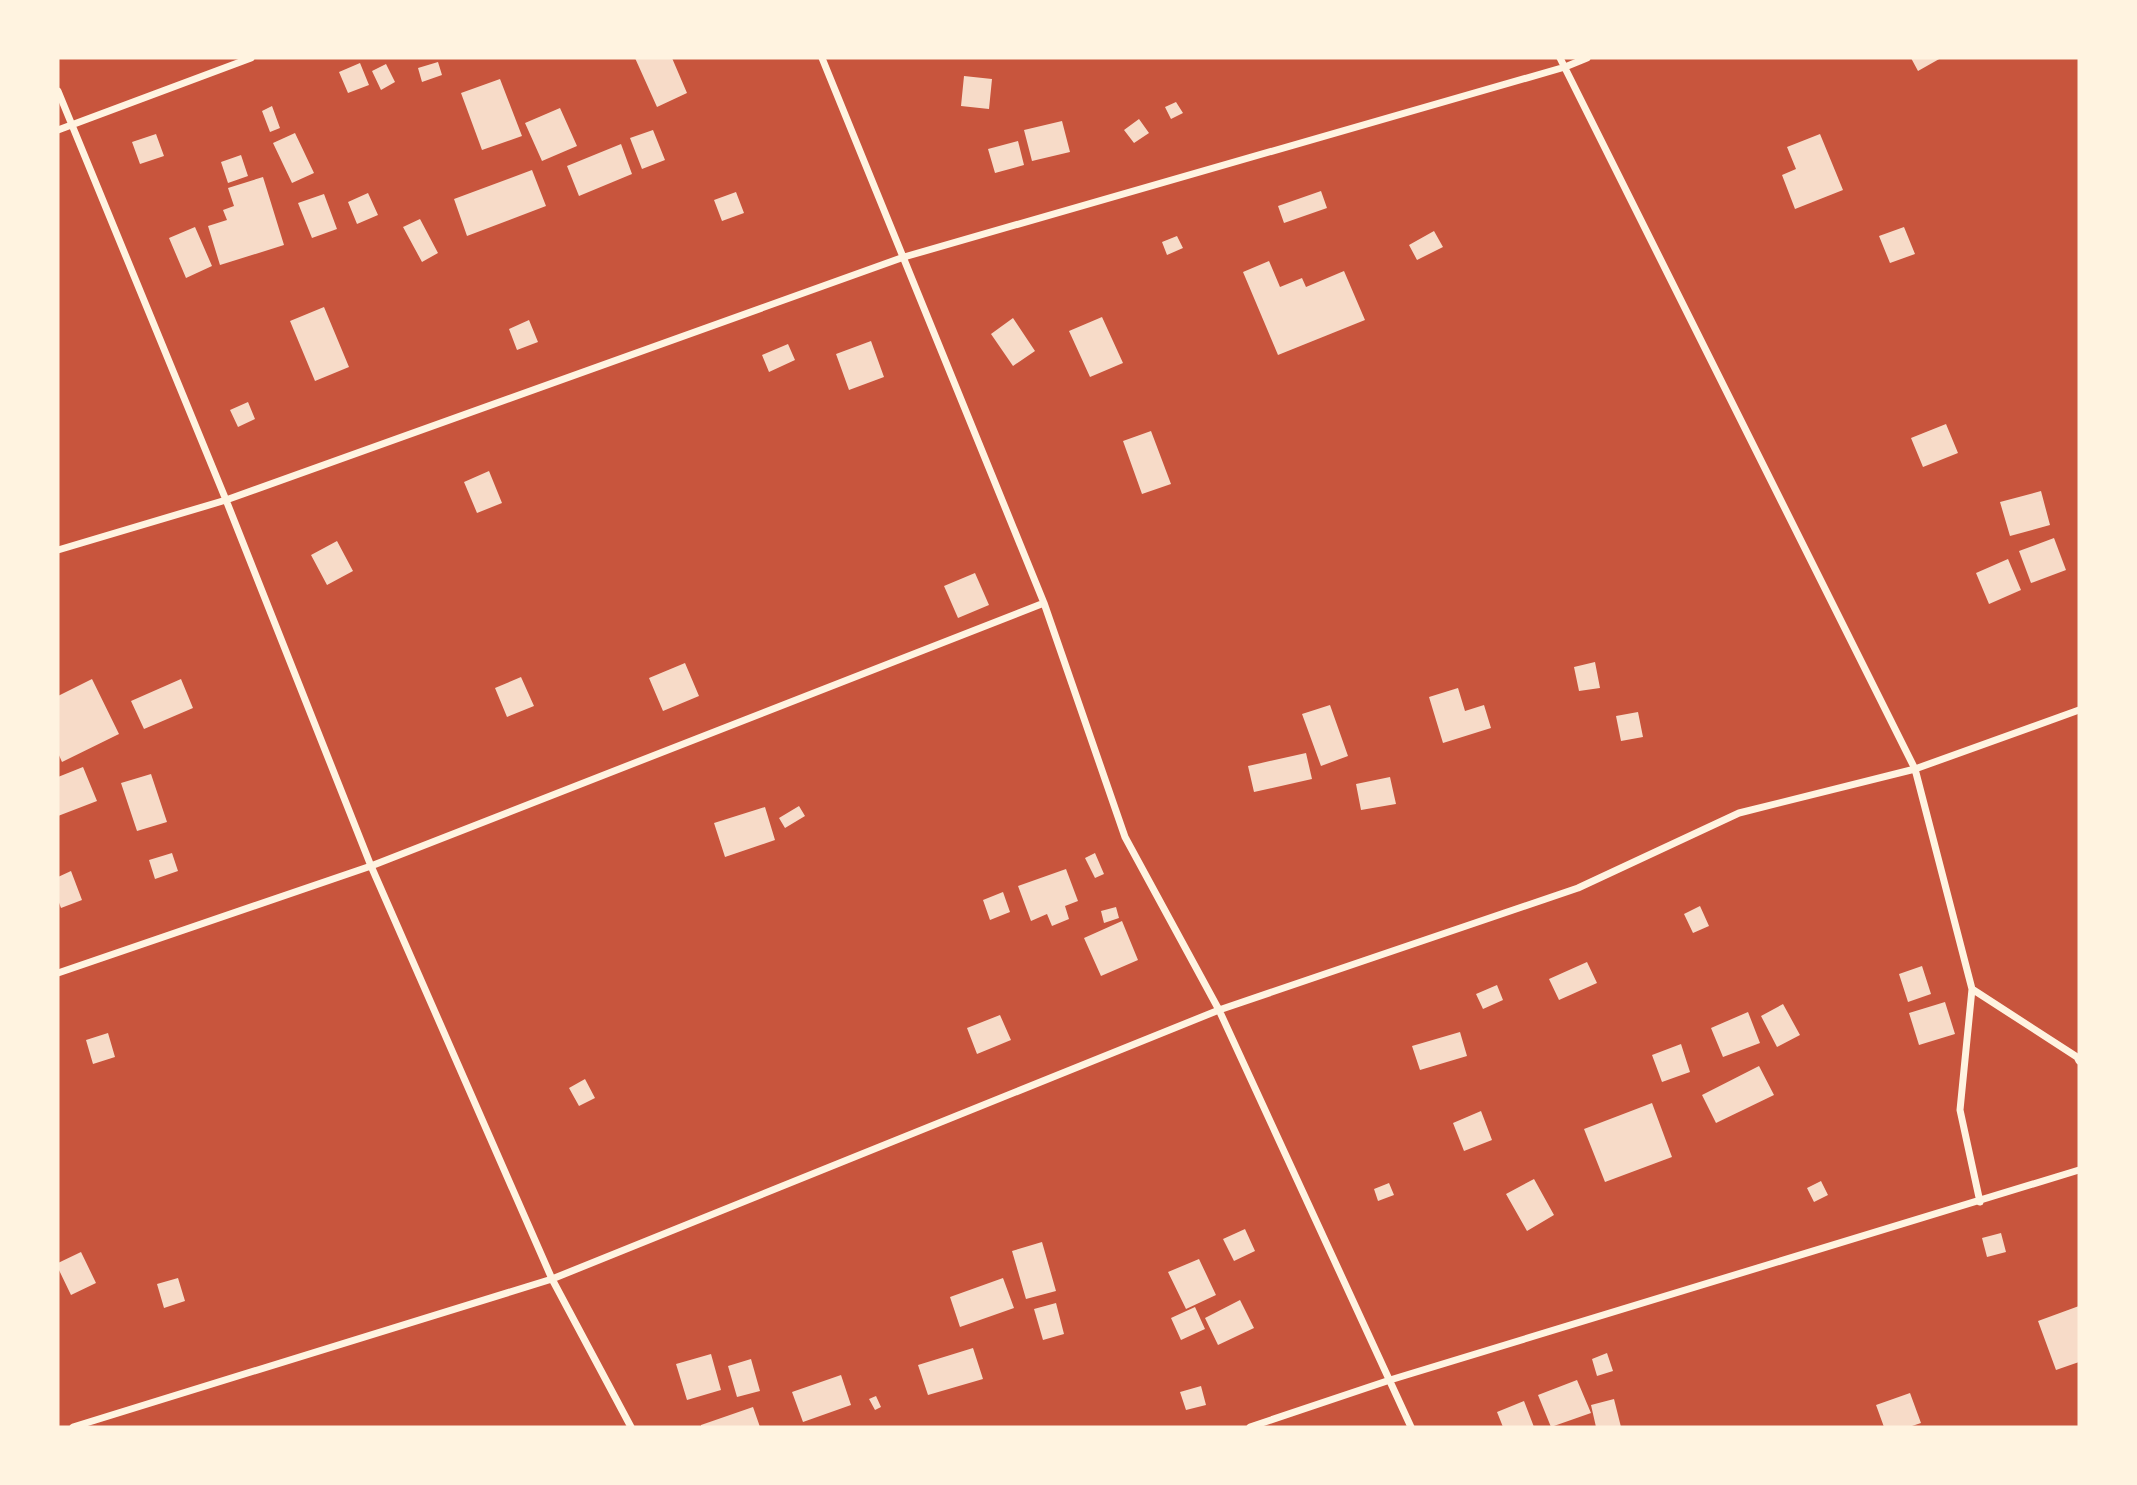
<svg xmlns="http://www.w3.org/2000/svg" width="2137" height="1485" font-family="'Alegreya Sans',sans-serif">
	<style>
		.building { fill: #f7dbc8 }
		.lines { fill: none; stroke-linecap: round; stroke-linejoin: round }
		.minor { stroke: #fff3e0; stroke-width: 7 }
	</style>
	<rect width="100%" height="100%" fill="#c8553d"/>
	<path class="building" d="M635,58H672L687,93L657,107Z
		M1911,58H1941L1918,71Z
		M438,62L442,75L422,82L418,68Z
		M360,63L369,85L348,93L339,72Z
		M386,64L395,82L381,90L372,71Z
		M964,76L992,79L989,109L961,106Z
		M500,79L522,136L482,150L461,93Z
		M1176,102L1183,113L1171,119L1165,107Z
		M272,106L280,128L270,132L262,111Z
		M560,108L577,146L542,161L525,123Z
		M1139,119L1149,133L1134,143L1124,130Z
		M1062,121L1070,152L1032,161L1024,130Z
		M653,130L665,160L642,169L630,138Z
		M295,133L314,173L292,183L273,143Z
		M156,134L164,156L140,164L132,142Z
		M1820,134L1843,190L1795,209L1782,175L1796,169L1787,147Z
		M1018,141L1024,165L995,173L988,149Z
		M621,144L632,174L579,196L567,166Z
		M241,155L248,176L228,183L221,162Z
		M532,170L546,206L467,236L454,199Z
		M263,177L284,245L220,265L208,226L227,220L223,210L234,206L228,188Z
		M1321,191L1327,208L1284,223L1278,206Z
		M736,192L744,213L722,221L714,200Z
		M368,193L378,215L357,224L348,202Z
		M324,194L337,229L312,238L298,203Z
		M420,219L438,253L422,262L403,227Z
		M195,227L212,266L186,278L169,238Z
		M1904,227L1915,254L1890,263L1879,236Z
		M1434,231L1443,247L1417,260L1409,245Z
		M1177,236L1183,248L1167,255L1162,242Z
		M1269,261L1280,287L1302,278L1306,287L1344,271L1365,320L1278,355L1243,272Z
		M324,307L349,367L315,381L290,321Z
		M1102,317L1123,363L1090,377L1069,331Z
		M1013,318L1035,351L1013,366L991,334Z
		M529,320L538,342L517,350L509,329Z
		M871,341L884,377L849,390L836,354Z
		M788,344L795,360L769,372L762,355Z
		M248,402L255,419L238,427L230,410Z
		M1946,424L1958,453L1923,467L1911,438Z
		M1151,431L1171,484L1142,494L1123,441Z
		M489,471L502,503L477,513L464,482Z
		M2041,491L2050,525L2010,536L2000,502Z
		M2054,538L2066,570L2031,583L2019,551Z
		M337,541L353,571L327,585L311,555Z
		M2008,559L2021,590L1989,604L1976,573Z
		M975,573L989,605L958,618L944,586Z
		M1595,662L1600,688L1579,691L1574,667Z
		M685,663L699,696L663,711L649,678Z
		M521,677L534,706L507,717L495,688Z
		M92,679L119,734L62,762L58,753V696Z
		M181,679L193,708L144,729L131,701Z
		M1458,688L1465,711L1484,705L1491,728L1443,743L1429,697Z
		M1330,705L1348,756L1321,766L1302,714Z
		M1638,712L1643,737L1621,741L1616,716Z
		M1306,753L1312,779L1254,792L1248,766Z
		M83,767L97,801L58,816V777Z
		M151,774L167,822L137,831L121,783Z
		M1390,777L1396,804L1361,810L1356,784Z
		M799,806L805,816L785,828L779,818Z
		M765,807L775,840L725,857L714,823Z
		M172,853L178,871L155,879L149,860Z
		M1095,853L1104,874L1095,878L1085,858Z
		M1066,869L1078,901L1065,906L1069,919L1052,926L1047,914L1031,921L1018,886Z
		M71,871L82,900L61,908L58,900V877Z
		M1003,892L1010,912L990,920L983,900Z
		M1700,906L1709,926L1693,933L1684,914Z
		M1116,907L1119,918L1104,923L1101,911Z
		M1122,921L1138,960L1101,976L1084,938Z
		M1587,962L1597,983L1559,1000L1549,979Z
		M1922,966L1931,994L1908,1002L1899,974Z
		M1497,985L1503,1000L1483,1009L1476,994Z
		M1945,1002L1955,1034L1919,1045L1909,1013Z
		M1783,1004L1800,1035L1777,1047L1761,1016Z
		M1748,1012L1760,1043L1723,1057L1711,1028Z
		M1000,1015L1011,1040L977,1054L967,1028Z
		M1460,1032L1467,1056L1420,1070L1412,1046Z
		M108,1033L115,1057L93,1064L86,1040Z
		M1681,1044L1690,1072L1662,1082L1652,1055Z
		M1759,1066L1774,1095L1716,1123L1702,1095Z
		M585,1079L595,1098L579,1106L569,1088Z
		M1652,1103L1672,1157L1605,1182L1584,1129Z
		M1481,1111L1492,1140L1464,1151L1453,1123Z
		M1534,1179L1554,1215L1527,1231L1506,1194Z
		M1821,1181L1828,1195L1814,1202L1807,1188Z
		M1389,1183L1394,1195L1378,1201L1374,1189Z
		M1245,1229L1255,1251L1234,1261L1223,1239Z
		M2001,1233L2006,1252L1987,1257L1982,1238Z
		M1042,1242L1056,1291L1026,1299L1012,1251Z
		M81,1252L96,1283L71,1295L58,1268V1263Z
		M1199,1259L1216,1295L1186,1309L1168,1272Z
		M178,1278L185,1301L164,1308L157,1284Z
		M1003,1278L1014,1308L960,1327L950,1297Z
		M1240,1300L1254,1328L1218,1345L1205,1318Z
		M1056,1303L1064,1334L1043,1340L1034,1309Z
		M2079,1306V1362L2056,1370L2038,1321Z
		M1195,1307L1205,1329L1181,1340L1171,1318Z
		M973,1348L983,1379L928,1395L918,1365Z
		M1607,1353L1613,1371L1597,1376L1592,1359Z
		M711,1354L721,1390L687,1400L676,1364Z
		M751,1359L760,1391L737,1397L728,1366Z
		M841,1375L851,1405L803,1422L792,1392Z
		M1577,1380L1591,1413L1551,1427L1538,1395Z
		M1201,1386L1206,1405L1186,1410L1180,1392Z
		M1910,1393L1921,1423L1909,1427H1884L1876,1405Z
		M876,1396L881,1407L875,1410L869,1399Z
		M1614,1399L1621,1427H1596L1591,1405Z
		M1524,1401L1534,1427H1503L1497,1412Z
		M753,1407L760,1427H701V1425Z"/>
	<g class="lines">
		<path class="minor" d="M822,58L1044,603L1125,837L1219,1010L1411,1427
			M1560,58L1915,769L1972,989L2077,1057L2079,1061
			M58,91L226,500L371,866L552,1279L631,1427
			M58,130L251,58
			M58,550L226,500L904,257L1565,67L1587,58
			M58,973L371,866L1044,603
			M1972,989L1960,1110L1980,1202
			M73,1427L552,1279L1219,1010L1578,888L1739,813L1915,769L2079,710
			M1250,1427L1390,1380L2079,1170"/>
	</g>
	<rect width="2137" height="1485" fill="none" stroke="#fff3e0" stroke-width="119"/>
</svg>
